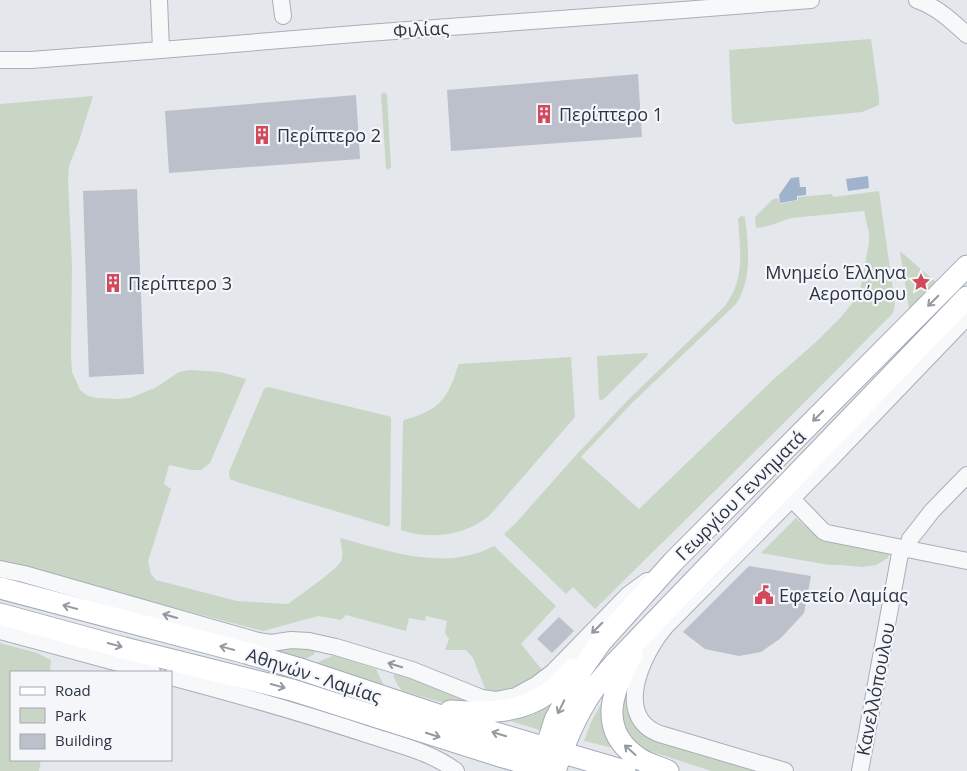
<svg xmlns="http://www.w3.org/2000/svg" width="967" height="771" font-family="'Open Sans',sans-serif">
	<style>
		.green { fill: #c9d6c5 }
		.water { fill: #9fb4cc }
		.building { fill: #bbc0ca }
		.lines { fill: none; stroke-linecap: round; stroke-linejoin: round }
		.minor-casing { stroke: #a9aeb7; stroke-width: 18 }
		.major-casing { stroke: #a3abb8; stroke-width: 23 }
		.minor { stroke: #f7f8fa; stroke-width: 16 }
		.major { stroke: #fff; stroke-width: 21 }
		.oneway { stroke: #959aa2 }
		.oneway2 { stroke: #9196a0 }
		.labels { text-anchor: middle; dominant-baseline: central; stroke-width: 4.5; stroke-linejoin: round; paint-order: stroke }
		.street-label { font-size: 18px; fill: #2b3445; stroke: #f4f6f9 }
		.poi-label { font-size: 18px; fill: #2b3445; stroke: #f4f6f9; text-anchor: start }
	</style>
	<rect width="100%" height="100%" fill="#e4e7ec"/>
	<path class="green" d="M871,39L879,97V105L862,112L739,124H735L732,121L729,50Z
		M384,92L387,95L391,167L388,170L386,168L381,94Z
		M93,96L79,141L69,166L68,180L72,264L71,355L72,372L80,390L88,396L97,398L117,399L130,398L155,388L179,372L190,370L220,372L246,379L210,463L201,470H192L169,465L164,484L171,489L148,561L151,574L156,580L237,601L288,604C298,596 336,571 341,561C344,554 341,546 340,538C389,551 445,572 494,546L556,606L521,644L543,671C531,679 508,695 494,694C491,694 489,692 486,691L473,658L466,650H445L449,639L445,633L447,621L426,616L425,621L409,618L406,631L346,615L341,620L318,616L263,631L0,562V104Z
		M879,191L895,304L893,313L798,409L595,609L573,587L566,594L504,534L515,524L577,454L629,399L724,307C746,279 740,252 738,219L741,216L745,217C748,246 753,278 736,304L632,403L581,457L639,509L775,378L816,342L841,317L851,305L861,286L869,242V233L864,211L791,218C779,222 768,227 756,228L755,217L773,199L778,198L780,204L798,200V197L832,194L833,197Z
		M900,251L936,282L909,309Z
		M648,353L647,356L604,399L601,400L599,399L597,356Z
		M571,357L575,417L490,515C465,536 431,540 401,530L403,421L404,420C428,413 442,407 452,383C455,377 456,370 459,364Z
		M268,387L388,416L391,417L390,523L389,527L237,482L230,479L229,472L264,389Z
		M796,518L820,539L824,541L889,554L888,558L876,565L862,567L842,565H829L761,553Z
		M0,643L37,653L51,660L50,672H11V760H41L39,771H0Z
		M289,644L316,651L313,655L302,661L256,649Z
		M332,656H336L376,669L383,684L382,685L316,663Z
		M395,674L442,687L464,700L476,709L455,706L402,691L399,687L393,676Z
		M632,685C632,699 629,720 639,731C644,736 651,738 657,740L765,771H711L644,749L640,747L627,734L622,720L624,692Z
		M601,704L602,705L614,747L613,748L584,741L591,722Z
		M551,705L543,731L510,721L533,715Z"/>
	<path class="water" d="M868,176L869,188L848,191L846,179Z
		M799,177L800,187H806V195L797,196V200L780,203L779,195L791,178Z"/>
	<path class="building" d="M638,74L642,137L451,151L447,90Z
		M356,95L360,159L169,173L165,111Z
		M137,189L144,374L89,377L83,191Z
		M749,566L811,576L804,613L781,638L761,652L739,656L705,649L683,632Z
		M559,617L574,631L552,653L537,639Z"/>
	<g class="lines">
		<g class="minor-casing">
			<path id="minor" d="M159,0L161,50
				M281,0L283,16
				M917,0C937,7 952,21 967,35
				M0,60H31L161,50L367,33L670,11L811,0
				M791,498L823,531L827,533L967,561
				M908,549L910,539L918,529L932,511L967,475
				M0,569L24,574L258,641L271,643L291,640L309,641L336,647L412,670L482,698L496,700L516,696L536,685L553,672L628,595L647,581
				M0,631L152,672
				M171,677C239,695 306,714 372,736C400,745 433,753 456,771
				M785,771L660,734C612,717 643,652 666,626L829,461L967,317
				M860,771L901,548"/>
		</g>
		<g class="major-casing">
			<path id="major" d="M0,588L246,653L297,668L468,725L625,771
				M0,614L124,648L292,690L503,757L553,771
				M632,655C611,692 597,731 640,759C648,764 659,767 668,771
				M450,711C484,713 520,714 548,693C558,686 566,677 574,669
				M540,767L555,720L582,669L601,642L673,562L967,266
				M555,771C565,741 577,712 596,686C602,678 609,670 616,662L967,297"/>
		</g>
		<use href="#minor" class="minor"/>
		<use href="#major" class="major"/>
	</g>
	<defs><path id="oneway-shaft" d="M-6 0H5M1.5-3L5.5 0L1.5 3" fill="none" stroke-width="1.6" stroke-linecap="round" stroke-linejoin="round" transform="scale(1.25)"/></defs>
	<g class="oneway">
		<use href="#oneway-shaft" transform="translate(933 301) rotate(135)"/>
		<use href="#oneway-shaft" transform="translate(818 416) rotate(135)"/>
		<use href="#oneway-shaft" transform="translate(70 607) rotate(-165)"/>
		<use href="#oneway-shaft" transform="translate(115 645) rotate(15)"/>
		<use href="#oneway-shaft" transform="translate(227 648) rotate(-165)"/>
		<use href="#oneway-shaft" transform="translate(278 686) rotate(15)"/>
		<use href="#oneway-shaft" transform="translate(561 707) rotate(116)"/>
		<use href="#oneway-shaft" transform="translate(499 734) rotate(-163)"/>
		<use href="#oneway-shaft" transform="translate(433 735) rotate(18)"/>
		<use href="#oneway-shaft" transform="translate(630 750) rotate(-138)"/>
	</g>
	<g class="oneway2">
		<use href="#oneway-shaft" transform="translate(170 616) rotate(-164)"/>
		<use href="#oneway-shaft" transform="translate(597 628) rotate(135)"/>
		<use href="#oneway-shaft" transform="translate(395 665) rotate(-163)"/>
	</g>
	<defs>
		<g id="building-bare" transform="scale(1.5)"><path d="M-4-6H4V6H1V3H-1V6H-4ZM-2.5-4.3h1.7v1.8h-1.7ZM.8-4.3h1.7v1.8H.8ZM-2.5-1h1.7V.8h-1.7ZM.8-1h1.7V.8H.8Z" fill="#d1495b" stroke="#f4f6f9" stroke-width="2.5" paint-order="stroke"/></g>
		<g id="sight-bare" transform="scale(1.5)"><path d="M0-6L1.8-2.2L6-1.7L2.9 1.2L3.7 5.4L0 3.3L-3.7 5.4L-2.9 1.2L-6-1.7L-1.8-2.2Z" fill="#d1495b" stroke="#f4f6f9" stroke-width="2.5" paint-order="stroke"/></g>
		<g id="civic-bare" transform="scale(1.5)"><path d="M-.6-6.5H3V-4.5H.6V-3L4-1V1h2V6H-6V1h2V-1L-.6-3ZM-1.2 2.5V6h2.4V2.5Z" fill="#d1495b" stroke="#f4f6f9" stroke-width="2.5" paint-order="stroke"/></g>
	</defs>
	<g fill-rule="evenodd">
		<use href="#building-bare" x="544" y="114"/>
		<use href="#building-bare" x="262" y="135"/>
		<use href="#sight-bare" x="921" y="282"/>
		<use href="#building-bare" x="113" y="283"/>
		<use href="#civic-bare" x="764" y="595"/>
	</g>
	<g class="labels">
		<g class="street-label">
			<text transform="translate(421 29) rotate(-4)">Φιλίας</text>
			<text transform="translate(740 495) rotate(-45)">Γεωργίου Γεννηματά</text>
			<text transform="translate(314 675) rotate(18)">Αθηνών - Λαμίας</text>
			<text transform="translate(875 689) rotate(-79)">Κανελλόπουλου</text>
		</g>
		<g class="poi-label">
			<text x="559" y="114">Περίπτερο 1</text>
			<text x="277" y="135">Περίπτερο 2</text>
			<text x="906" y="272" text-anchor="end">Μνημείο Έλληνα<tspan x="906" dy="21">Αεροπόρου</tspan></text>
			<text x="128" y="283">Περίπτερο 3</text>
			<text x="779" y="595">Εφετείο Λαμίας</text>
		</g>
	</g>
	<rect x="10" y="671" width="162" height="90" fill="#f4f6f9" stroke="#a4a8b1"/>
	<rect x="20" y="687" width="25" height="8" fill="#ffffff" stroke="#a4a8b1"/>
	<text x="55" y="696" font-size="15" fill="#2b3445">Road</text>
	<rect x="20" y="708" width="25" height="15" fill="#c9d6c5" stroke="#a4a8b1"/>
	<text x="55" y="721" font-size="15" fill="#2b3445">Park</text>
	<rect x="20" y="734" width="25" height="15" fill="#bbc0ca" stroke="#a4a8b1"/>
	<text x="55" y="746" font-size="15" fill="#2b3445">Building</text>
</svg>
